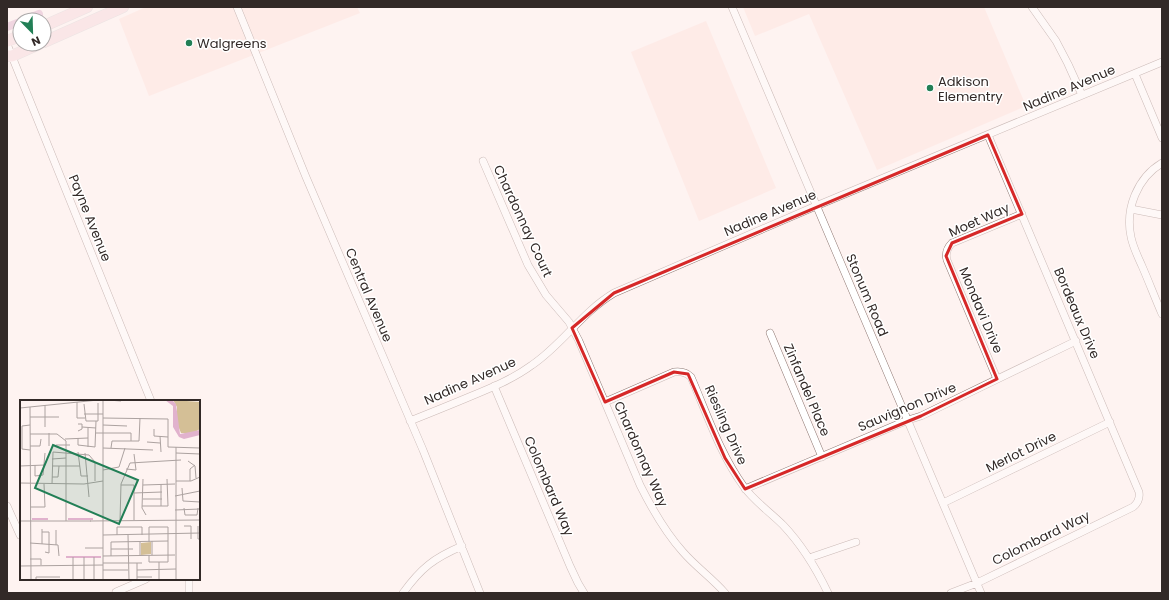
<svg xmlns="http://www.w3.org/2000/svg" width="1169" height="600" font-family="Poppins,sans-serif">
	<style>
		.built { fill: #fee2dc }
		.lines { fill: none; stroke-linecap: round; stroke-linejoin: round }
		.canal { stroke: #e1b2cd; stroke-width: 8 }
		.minor-casing { stroke: #907974; stroke-width: 8 }
		.primary-casing { stroke: #d6d4d4; stroke-width: 12 }
		.minor { stroke: #fff; stroke-width: 7 }
		.primary { stroke: #f7d7dc; stroke-width: 11 }
		.marked { fill: none; stroke: #d62828; stroke-width: 3; stroke-linejoin: round }
		.poi-dot { fill: #227f56; stroke: #fff; stroke-width: 1.5 }
		.labels { text-anchor: middle; dominant-baseline: central; stroke-width: 3; stroke-linejoin: round; paint-order: stroke }
		.poi-label { font-size: 13px; fill: #322927; stroke: #fff; text-anchor: start }
		.street-label { font-size: 13px; fill: #322927; stroke: #fff }
		.inset-river { fill: none; stroke: #e1b2cd; stroke-width: 2 }
		.inset-road { fill: none; stroke: #aca2a0; stroke-width: 1 }
		.view { fill: #227f56; fill-opacity: 0.15; stroke: #227f56; stroke-width: 2 }
		.inset-edge { fill: none; stroke: #322927; stroke-width: 2 }
	</style>
	<rect width="100%" height="100%" fill="#fef3f1"/>
	<path class="built" d="M146,7H357L360,13L149,96L119,19Z
		M743,7H984L1026,106L877,170L809,14L755,36Z
		M706,21L776,188L699,221L631,52Z"/>
	<g class="lines">
		<path class="canal" d="M24,20L39,14
			M7,27L20,22"/>
		<g class="minor-casing">
			<path id="minor" d="M237,7L306,177L423,450L480,593
				M732,7L981,593
				M1032,7L1056,41L1068,64L1082,95
				M7,44L151,401
				M1135,74L1162,138
				M483,161L528,265L546,295L569,322L579,341L640,485C652,509 665,532 683,552C696,567 712,578 725,593
				M1162,163C1137,178 1125,209 1131,237C1133,247 1138,257 1142,266C1149,282 1155,298 1162,314
				M1131,209L1162,215
				M770,333L822,457
				M997,379L947,260C945,253 947,248 952,243L1022,214
				M494,386L570,566L578,583L584,593
				M605,402L674,372C681,371 686,372 691,377C707,414 720,454 744,487C754,501 770,512 783,525C802,545 816,568 828,593
				M410,421C430,413 450,405 469,397C491,388 513,379 532,365C563,344 581,313 614,293L816,206L1162,62
				M745,489L908,420L921,416L1076,341
				M943,503L1110,422
				M7,506L20,535L21,534
				M809,558L856,542
				M116,592L146,579
				M189,593V579
				M403,593C421,568 434,558 462,546
				M951,593L977,583L1133,507C1138,503 1140,498 1139,492L988,135"/>
		</g>
		<g class="primary-casing">
			<path id="primary" d="M44,26L87,7
				M7,41L20,36
				M44,42L123,7
				M7,56H12L39,44"/>
		</g>
		<use href="#minor" class="minor"/>
		<use href="#primary" class="primary"/>
	</g>
	<path d="M0 0H1169V600H0ZM988,135L1022,214L952,243L946,256L997,379L921,416L745,489L725,458L688,374L674,372L605,402L572,328L614,293Z" fill="#fef3f1" fill-opacity=".55" fill-rule="evenodd"/>
	<path class="marked" d="M988,135L1022,214L952,243L946,256L997,379L921,416L745,489L725,458L688,374L674,372L605,402L572,328L614,293Z"/>
	<g class="poi-dot">
		<circle cx="189" cy="43" r="4"/>
		<circle cx="930" cy="88" r="4"/>
	</g>
	<g class="labels">
		<g class="poi-label">
			<text x="197" y="43">Walgreens</text>
			<text x="938" y="81">Adkison<tspan x="938" dy="15">Elementry</tspan></text>
		</g>
		<g class="street-label">
			<text transform="translate(1069 88) rotate(-23)">Nadine Avenue</text>
			<text transform="translate(770 213) rotate(-23)">Nadine Avenue</text>
			<text transform="translate(90 218) rotate(68)">Payne Avenue</text>
			<text transform="translate(979 220) rotate(-24)">Moet Way</text>
			<text transform="translate(523 221) rotate(65)">Chardonnay Court</text>
			<text transform="translate(369 295) rotate(67)">Central Avenue</text>
			<text transform="translate(867 295) rotate(67)">Stonum Road</text>
			<text transform="translate(981 310) rotate(67)">Mondavi Drive</text>
			<text transform="translate(1077 313) rotate(67)">Bordeaux Drive</text>
			<text transform="translate(470 381) rotate(-24)">Nadine Avenue</text>
			<text transform="translate(807 390) rotate(67)">Zinfandel Place</text>
			<text transform="translate(907 407) rotate(-23)">Sauvignon Drive</text>
			<text transform="translate(726 425) rotate(66)">Riesling Drive</text>
			<text transform="translate(1021 452) rotate(-26)">Merlot Drive</text>
			<text transform="translate(641 454) rotate(66)">Chardonnay Way</text>
			<text transform="translate(549 486) rotate(67)">Colombard Way</text>
			<text transform="translate(1041 538) rotate(-26)">Colombard Way</text>
		</g>
	</g>
	<g transform="translate(20 400)">
		<rect width="180" height="180" fill="#fef3f1"/>
		<path d="M153,0L180,2V29L173,33H161L157,23V7ZM131,142V154L121,155V143Z" fill="#d4bf96"/>
		<path d="M145,0H152L156,4L160,34L180,30V35L164,39L159,37L153,27V6Z" fill="#e1b2cd"/>
		<path class="inset-river" d="M12,119H28M48,119H73M46,157H81"/>
		<path class="inset-road" d="M88,0L101,1M57,2V18H65M64,4L66,21H78V3M10,7L11,180M0,8L78,0M64,14H83M10,17H39M83,18L148,19V47L180,48M83,25L107,26M25,27V5M62,27L76,28M68,28V47M134,29V36L148,37M58,31L62,29V24H58M76,33H111V41M10,34H37L46,41V121M140,36L141,52M58,38V45L75,47L76,21M45,39L68,38M127,42L140,43M36,45H50M10,46H20L21,39M29,46V33M83,48L133,50M91,48L92,41H119L120,18M10,50L2,49V26L10,25M58,52L61,76H68M65,53L69,97M156,53L180,54M32,59L46,58M168,61L175,66L176,78M15,65V76L23,75L25,53M0,66L25,65M32,66H60M106,69L116,70L114,54M83,70L99,67L105,48M32,77H38L39,66M123,79L122,108L126,115M156,81H171L180,77M170,81V69L175,65M0,83L64,84L83,81M32,84L33,52L69,55L75,62V81M101,85H114V120M123,85L155,84M162,88L163,101L180,102M114,93L142,92M155,96L180,91M123,99H142M122,106H148L147,79M141,106V84M10,107H25L24,84M164,108L165,115H177L178,108M155,110L180,109M0,121H71M70,121L180,120M100,121L101,84L110,63L161,60M164,126H171V139M178,126V139H180M22,129V144M22,132H29V153L25,152M83,135L180,133M97,135V127H122V135M108,135L109,180M132,141V155M129,142V127H148V162H129V155M10,143L38,145L39,156M36,145V130M65,148H83M91,149H113M83,156L155,155M91,156V142L148,141M120,156V142M53,157V180M64,157V180M74,157V180M10,159H21V165M139,162V180M83,163H122M117,163V180M0,166L83,165M83,170H108M117,170L156,169M117,177H132M16,180V177H40M83,180V0M156,180V47"/>
		<path class="view" d="M33,45L118,80L99,124L15,88Z"/>
		<rect width="180" height="180" class="inset-edge"/>
	</g>
	<rect width="1169" height="600" fill="none" stroke="#322927" stroke-width="16"/>
	<g transform="translate(32 32) rotate(157)"><circle r="19" fill="#ffffff" stroke="#ada9a9"/>
	<path d="M0-3L7 15L0 10L-7 15Z" fill="#227f56"/>
	<text y="-6" font-size="11" font-weight="bold" text-anchor="middle" fill="#322927">N</text>
	</g>
</svg>
